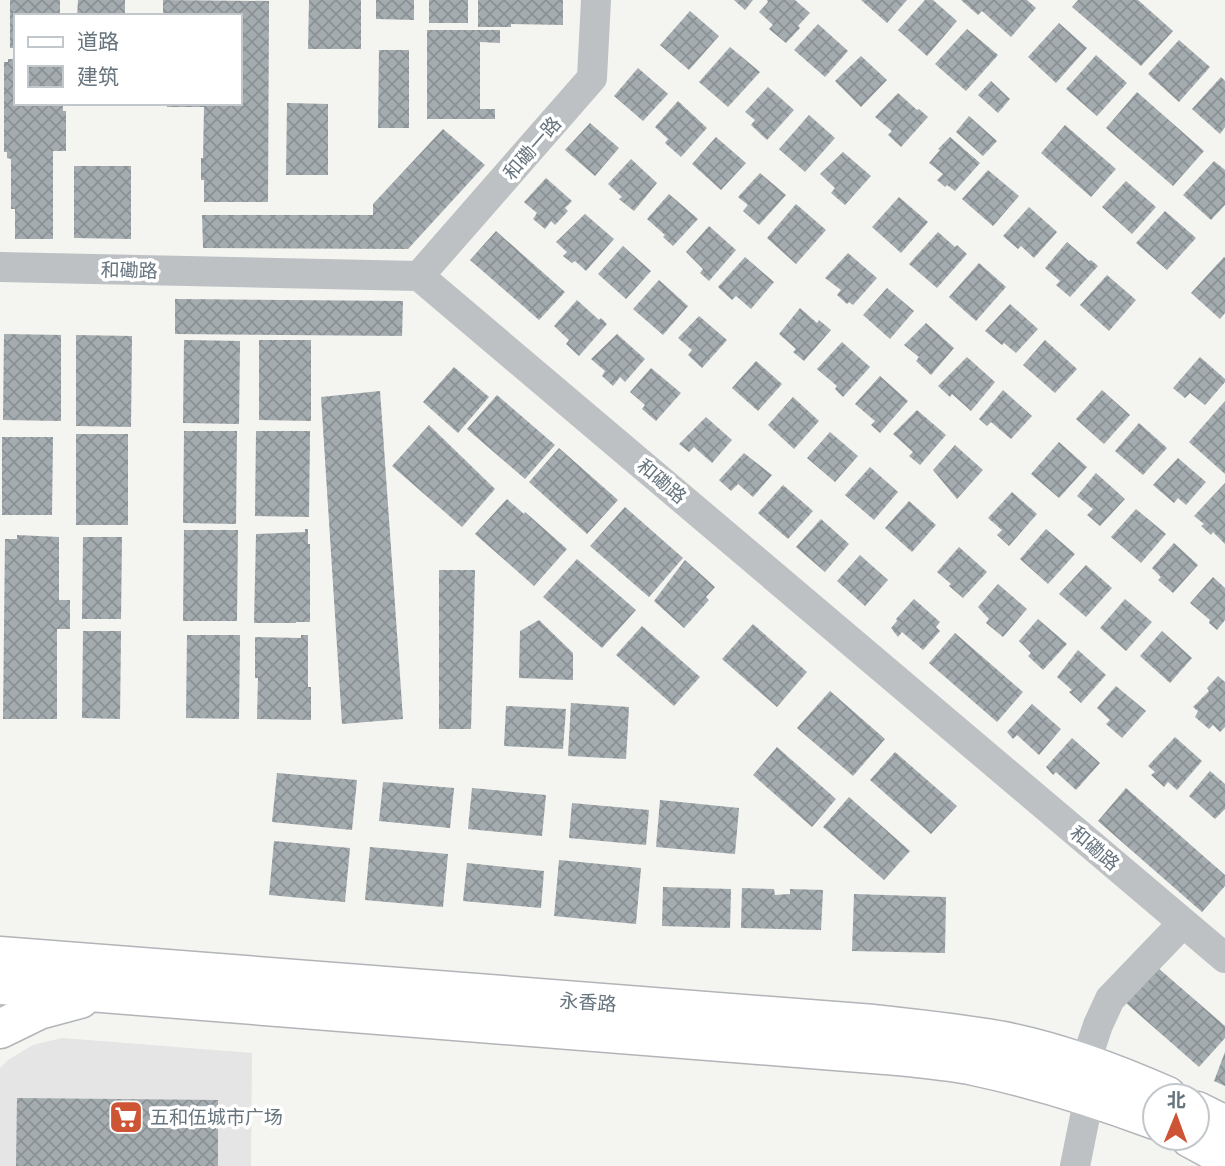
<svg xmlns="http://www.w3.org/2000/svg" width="1225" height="1166" font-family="'Archivo Narrow','Noto Sans SC',sans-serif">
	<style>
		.built { fill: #e4e5e4 }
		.building { fill: url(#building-cross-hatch) }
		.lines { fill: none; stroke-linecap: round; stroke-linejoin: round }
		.primary-casing { stroke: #b1b5b8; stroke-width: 41 }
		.street { stroke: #bdc1c4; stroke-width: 30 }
		.primary { stroke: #fff; stroke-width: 38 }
		.labels { text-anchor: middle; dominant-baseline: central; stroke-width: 7; stroke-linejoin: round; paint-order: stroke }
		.street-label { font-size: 19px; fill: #66747e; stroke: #fff }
		.poi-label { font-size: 19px; fill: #66747e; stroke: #fff; text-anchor: start }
	</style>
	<defs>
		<pattern id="building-cross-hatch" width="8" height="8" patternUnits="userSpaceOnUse" patternTransform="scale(1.75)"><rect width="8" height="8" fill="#a4acb0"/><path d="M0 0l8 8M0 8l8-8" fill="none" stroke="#899194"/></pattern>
	</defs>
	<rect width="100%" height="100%" fill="#f4f4f0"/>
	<path class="built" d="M62,1038L252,1053L251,1166H0V1068L8,1060L33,1045Z"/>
	<path class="building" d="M10,0H60V16H16V48H10Z
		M78,0H125V16H77Z
		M163,0L269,1L268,202H204V180H201V158H203L204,107H167V103H240V16H163Z
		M309,0H361V49H308Z
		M376,0H414V20L376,19Z
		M429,0H468V23H429Z
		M478,0H563V25L511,24V27H478Z
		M734,0H753L745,10Z
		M767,0H795L810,13L798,26L800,28L786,43L769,29L773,25L759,12L768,2Z
		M861,0H907L887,23Z
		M925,0H933L957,21L927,56L898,30Z
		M961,0H1027L1036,8L1011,37L982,11L978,15Z
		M1078,0H1138L1173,31L1141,66L1072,7Z
		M690,11L719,36L689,70L660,45Z
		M1059,23L1087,48L1056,83L1028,57Z
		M818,24L848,51L825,77L794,50Z
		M967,29L998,55L966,91L935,64Z
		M427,30H500V43L480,42V109H495V119H427Z
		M1179,40L1210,67L1179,102L1148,74Z
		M730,47L760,72L728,107L699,82Z
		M379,50H409V128H378Z
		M1096,55L1127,83L1097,116L1066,89Z
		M861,56L887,80L861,107L835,81Z
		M8,59H16V103H63V111H66V151H53V239H15V209H11V159L7,158V152H4V62H8Z
		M638,68L668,94L643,121L614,96Z
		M1221,77L1225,81V127L1220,134L1192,109Z
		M991,81L1010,99L998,113L978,95Z
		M768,87L794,110L767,140L751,125L755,120L745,112Z
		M1137,92L1204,151L1173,186L1106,128Z
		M898,93L917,110L919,109L928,117L901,147L888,135L892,131L875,117Z
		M678,101L707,128L681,157L665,143L668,139L655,127Z
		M287,103L328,104V175H286Z
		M809,115L835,138L805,172L779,149Z
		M969,116L997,141L983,156L956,132Z
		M590,123L619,148L595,176L565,150Z
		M1065,125L1116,169L1091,197L1041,153Z
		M443,129L485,165L408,249L203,248L202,215H373V204Z
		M716,137L746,163L721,190L692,164Z
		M950,137L980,163L955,191L947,185L945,187L937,180L943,174L929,163L940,150L938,149Z
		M843,152L871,176L845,205L831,193L835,188L820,174Z
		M631,159L657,183L634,211L619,199L622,197L608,184Z
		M1214,161L1225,170V205L1211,220L1183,195Z
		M74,166H131V239L74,238Z
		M988,170L1019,196L993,226L962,199Z
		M760,173L786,195L759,225L743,211L748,205L738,197Z
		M546,178L572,201L565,208L568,211L555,225L551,221L545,229L533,219L537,213L524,202Z
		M1126,181L1156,207L1132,234L1102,207Z
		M669,194L698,219L673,246L663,237L665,235L647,219Z
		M899,197L928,222L901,253L872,227Z
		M796,204L826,230L796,264L767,238Z
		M1029,207L1057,232L1034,258L1021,246L1018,249L1003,236Z
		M1165,211L1196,238L1167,270L1136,243Z
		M585,214L614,239L586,271L575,261L572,263L563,256L567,252L556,242Z
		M709,226L736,250L709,281L700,273L703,269L686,252Z
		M496,231L565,292L539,320L470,260Z
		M938,232L955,247L957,245L967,254L937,288L909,264Z
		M1067,242L1089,261L1091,260L1098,266L1070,297L1056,285L1060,281L1045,268Z
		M623,246L651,271L626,299L598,274Z
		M848,253L877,278L853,305L849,302L847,304L837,295L841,290L825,278Z
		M745,257L774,282L751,309L736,296L732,300L718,287Z
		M1224,257L1225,258V313L1220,319L1191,293Z
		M979,263L1006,287L976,321L949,297Z
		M1107,275L1136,300L1109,331L1080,305Z
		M659,280L688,306L663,335L633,309Z
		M887,288L914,311L890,339L863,315Z
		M175,299L403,301L402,336L175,334Z
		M577,300L599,320L601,318L607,324L579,356L566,344L569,340L554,326Z
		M1010,304L1038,329L1016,353L1004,343L1002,345L985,331Z
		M800,308L817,323L819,320L831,330L804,361L793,352L796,349L779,334Z
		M699,316L727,340L702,368L688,355L692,350L678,338Z
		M926,323L954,348L931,375L916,361L919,357L904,345Z
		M4,334L61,335V421L3,420Z
		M617,334L645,359L625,382L620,377L613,386L602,376L605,371L591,359Z
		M76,335L132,336L131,427L76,426Z
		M184,340L240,341L239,424L183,423Z
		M259,340H311V421L259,420Z
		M1045,340L1077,369L1055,393L1023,365Z
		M842,342L870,367L843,397L835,389L837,386L817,369Z
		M967,357L995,382L971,411L952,394L950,397L938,386Z
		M1200,357L1225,379V382L1205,405L1190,393L1185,398L1173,388Z
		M756,361L782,384L758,411L732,388Z
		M454,367L489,397L458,433L423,402Z
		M651,368L681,393L656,421L642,409L645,405L630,392Z
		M880,376L908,401L880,433L871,425L875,421L855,404Z
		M1003,390L1032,416L1011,439L991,422L987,426L979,419Z
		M1102,390L1130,415L1104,444L1076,419Z
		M380,391L403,719L342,724L321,397Z
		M497,395L555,445L525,479L467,429Z
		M793,397L819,421L794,449L768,425Z
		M1225,401V474L1189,442Z
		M917,410L946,435L920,465L909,456L913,452L893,434Z
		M706,417L732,440L712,463L694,447L689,452L679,444Z
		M1139,423L1167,448L1143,475L1115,451Z
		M429,425L495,489L462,527L392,466Z
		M184,431H237L236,524L183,523Z
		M256,431H310L309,517L255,516Z
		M830,432L858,456L835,482L807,458Z
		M76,434H128V525H76Z
		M2,437H53L52,515H2Z
		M1059,442L1087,467L1059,498L1031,474Z
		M955,445L983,470L957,499L933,470Z
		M559,448L618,500L587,534L529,482Z
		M744,453L772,475L753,497L738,484L731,491L719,480Z
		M1178,458L1206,482L1186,505L1178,498L1174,503L1153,485Z
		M870,467L898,492L874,520L845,495Z
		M1096,473L1125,499L1100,526L1087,515L1093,509L1077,496Z
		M1225,483V544L1213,532L1211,535L1201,526L1204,524L1194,516Z
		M783,485L813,511L788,539L758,513Z
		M1012,492L1037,514L1009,546L997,535L1002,530L988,518Z
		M507,499L524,514L525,512L567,549L534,586L475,534Z
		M909,501L936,525L912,552L885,528Z
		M625,507L683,558L649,597L590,546Z
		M1136,509L1166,534L1141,563L1111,537Z
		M821,519L849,544L825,572L796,547Z
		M305,529H308V544H310V622H296V623H254L256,534L305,532Z
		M1046,529L1075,554L1048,584L1020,559Z
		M184,530H238L237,621H183Z
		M17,535L59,537V600H70V629H57V719H3L5,539H17Z
		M83,537H122L121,619H82Z
		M1174,543L1198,565L1173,593L1158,580L1161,577L1152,568Z
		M959,547L987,572L963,598L949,586L951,584L937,572Z
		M860,555L888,580L865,606L837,581Z
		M577,559L636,610L602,648L543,597Z
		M685,560L715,587L706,597L709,600L684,628L654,601Z
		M1086,565L1112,588L1086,617L1059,594Z
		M439,570H475L471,729H439Z
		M1213,577L1225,588V620L1217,630L1209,623L1210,620L1190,603Z
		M998,584L1027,609L1003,637L986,623L989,619L978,607Z
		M914,599L940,622L936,627L940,631L923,650L902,632L898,637L891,628L897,621L896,619Z
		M1125,599L1152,622L1126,651L1100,628Z
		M1038,619L1067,644L1043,670L1028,656L1031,653L1019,641Z
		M539,620L573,653V680L519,678L520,631Z
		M753,624L807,672L777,707L722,659Z
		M642,626L700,677L674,706L616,655Z
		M83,631H121L120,719L82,718Z
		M1162,631L1192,658L1170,683L1140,656Z
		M955,633L1023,692L997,722L929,663Z
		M187,635H240L239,719L186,718Z
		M301,635H308V687H311V720L257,719L258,678H255V637L301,638Z
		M1078,650L1106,675L1081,703L1069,692L1072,690L1057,677Z
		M1218,676L1225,682V727L1220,732L1213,725L1209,729L1195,717L1198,711L1193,707L1209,691L1207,688Z
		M1116,686L1146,711L1122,738L1106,724L1110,720L1097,708Z
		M830,691L885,739L853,776L797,728Z
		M571,703L629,707L626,759L568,756Z
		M1032,704L1061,729L1039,755L1017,735L1013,739L1007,732Z
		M506,706L566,709L563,749L504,746Z
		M1175,737L1202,761L1177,790L1168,782L1164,787L1151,775L1155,772L1148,766Z
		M1072,738L1100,763L1076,790L1056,772L1053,775L1046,767Z
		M777,747L836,799L812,827L753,775Z
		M895,752L957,806L931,834L870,780Z
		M1210,771L1225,784V809L1215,819L1189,796Z
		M277,773L357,780L352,830L272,822Z
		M383,782L454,788L450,828L379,821Z
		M472,788L546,795L542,836L468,829Z
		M1126,788L1225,875V886L1202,912L1098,821Z
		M849,797L910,851L884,880L823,827Z
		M660,800L739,808L735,854L656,847Z
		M572,803L649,810L646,845L569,838Z
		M274,841L350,848L345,902L269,895Z
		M370,847L448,854L443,907L365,900Z
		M559,860L641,868L636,924L554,916Z
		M467,863L544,871L541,908L463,901Z
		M663,887L731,889L730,928L662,926Z
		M742,888L774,889L775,895L790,894V889L823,890L821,930L741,928Z
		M854,894L946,897L945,953L852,951Z
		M1157,967L1225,1026V1038L1199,1067L1126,1003Z
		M1225,1052V1086L1214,1081Z
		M17,1098L218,1100V1166H16Z"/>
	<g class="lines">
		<g class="primary-casing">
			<path id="primary" d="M0,956L874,1024C917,1029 961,1033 1003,1041C1060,1052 1115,1073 1167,1096
				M0,985L898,1056C923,1059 949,1061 974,1066C1036,1079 1096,1098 1155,1120
				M0,1029L39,1010L80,999
				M1197,1111L1225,1125
				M1190,1138L1225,1157"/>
		</g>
		<path class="street" d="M0,267L419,276L1225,958
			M419,276L592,78L596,0
			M1085,1064L1098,1025L1110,999L1183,923
			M1075,1166L1089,1097"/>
		<use href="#primary" class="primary"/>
	</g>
	<defs>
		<g id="supermarket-square" transform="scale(1.75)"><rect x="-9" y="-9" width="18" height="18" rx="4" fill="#ce5436" stroke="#fff"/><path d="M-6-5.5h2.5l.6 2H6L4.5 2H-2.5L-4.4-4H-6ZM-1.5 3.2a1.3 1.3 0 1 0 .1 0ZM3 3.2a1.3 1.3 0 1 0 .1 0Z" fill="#fff"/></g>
	</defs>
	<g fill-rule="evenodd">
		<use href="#supermarket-square" x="126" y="1117"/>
	</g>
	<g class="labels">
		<g class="street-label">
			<text transform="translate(532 148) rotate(-49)">和磡一路</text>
			<text transform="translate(129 270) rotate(1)">和磡路</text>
			<text transform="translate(662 481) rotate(40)">和磡路</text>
			<text transform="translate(1095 848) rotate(40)">和磡路</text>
			<text transform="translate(588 1002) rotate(4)">永香路</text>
		</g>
		<g class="poi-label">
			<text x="150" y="1117">五和伍城市广场</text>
		</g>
	</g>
	<rect x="14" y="14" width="228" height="91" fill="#ffffff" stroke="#c2c7cb" stroke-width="2"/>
	<rect x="28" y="37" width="35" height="10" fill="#ffffff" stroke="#c2c7cb" stroke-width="2"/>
	<text x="77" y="49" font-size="21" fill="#66747e">道路</text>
	<rect x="28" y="66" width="35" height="21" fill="url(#building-cross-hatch)" stroke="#c2c7cb" stroke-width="2"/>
	<text x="77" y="84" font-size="21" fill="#66747e">建筑</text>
	<g transform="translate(1176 1117) rotate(1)"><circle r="33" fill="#ffffff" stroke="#c2c7cb" stroke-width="2"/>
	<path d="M0-5L12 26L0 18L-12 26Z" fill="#ce5436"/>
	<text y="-10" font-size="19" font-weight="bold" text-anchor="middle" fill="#66747e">北</text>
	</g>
</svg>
